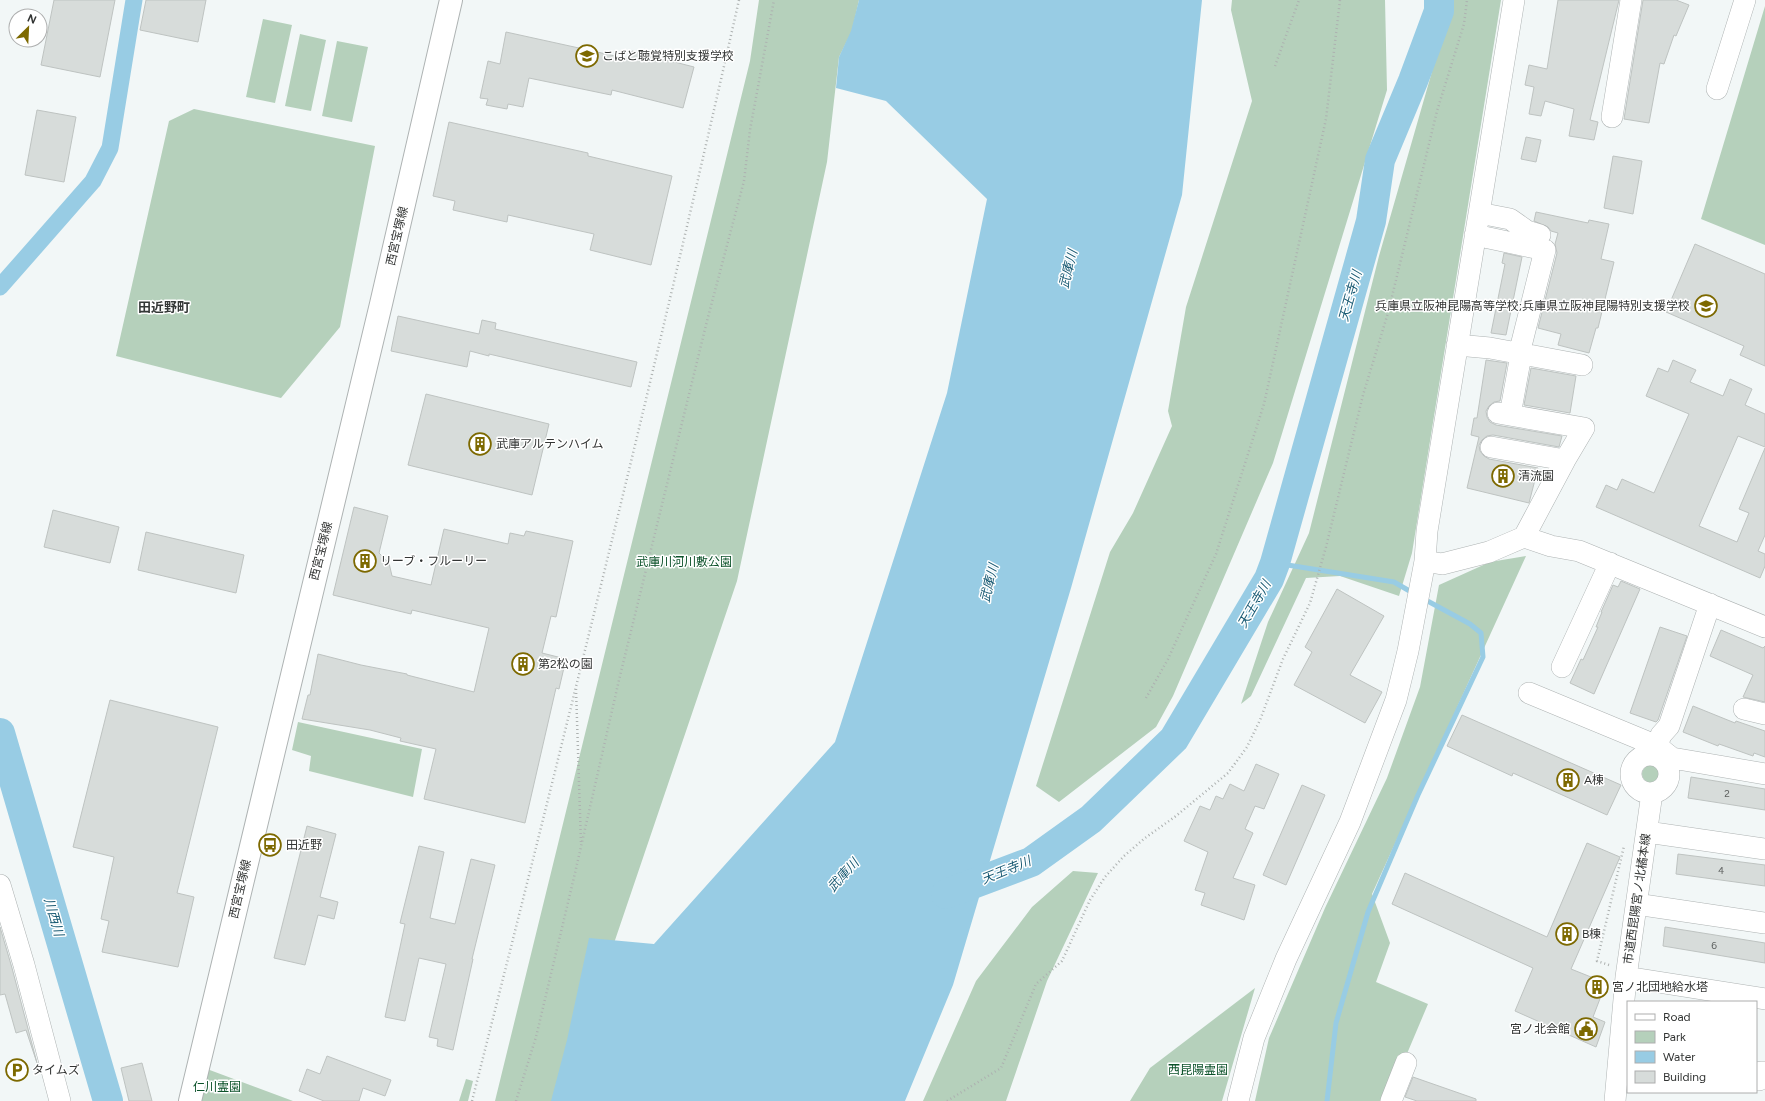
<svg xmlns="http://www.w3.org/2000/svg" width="1765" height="1101" font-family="Figtree,'Noto Sans JP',sans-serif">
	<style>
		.green { fill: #b5d0bb }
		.water { fill: #98cce4 }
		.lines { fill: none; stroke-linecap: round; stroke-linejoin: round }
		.stream { stroke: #98cce4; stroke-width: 5 }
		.canal { stroke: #98cce4; stroke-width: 17 }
		.river { stroke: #98cce4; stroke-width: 30 }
		.building { fill: #d7dcda; stroke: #bec3c1 }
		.minor-casing { stroke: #aeb3b3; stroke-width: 22 }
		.major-casing { stroke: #aeb3b3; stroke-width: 24 }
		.path { stroke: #adb1b0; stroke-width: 2.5; stroke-dasharray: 1 3; stroke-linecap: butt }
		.minor { stroke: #fff; stroke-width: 21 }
		.major { stroke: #fff; stroke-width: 22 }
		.labels { text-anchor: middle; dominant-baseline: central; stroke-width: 3; stroke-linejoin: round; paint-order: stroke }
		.number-label { font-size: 10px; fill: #5c5f5e }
		.poi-label { font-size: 12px; fill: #333534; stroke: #fff; text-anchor: start }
		.street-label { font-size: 12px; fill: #333534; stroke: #fff }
		.park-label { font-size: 12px; fill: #0c522a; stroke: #fff }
		.water-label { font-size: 13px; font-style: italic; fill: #1a5b74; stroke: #fff }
		.neighbourhood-label { font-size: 13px; font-weight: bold; fill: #343837; stroke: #fff }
	</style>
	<rect width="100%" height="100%" fill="#f2f7f7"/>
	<path class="green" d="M759,0H859L852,31L839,57L827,162L737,581L611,952L573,1101H495L750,61Z
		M1232,0H1385L1387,90L1273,463L1173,696L1156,727L1059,802L1036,786L1110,552L1133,513L1172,426L1168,411L1186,307L1252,101L1231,10Z
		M1451,0H1501L1412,553L1399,596L1340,576L1306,578L1251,696L1241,704L1268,622L1309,533L1379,256L1450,9Z
		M1765,6V245L1701,219Z
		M263,19L292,25L275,103L246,97Z
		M300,34L326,40L311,111L285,106Z
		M337,41L368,47L352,122L322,116Z
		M194,109L375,146L340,327L281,398L116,356L169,121Z
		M1526,556L1372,894L1390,943L1376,982L1428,1004L1387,1101H1255L1269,1038L1325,908L1387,778L1420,687L1439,585L1490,562Z
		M298,722L422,749L413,797L309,771L311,756L292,750Z
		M1642 774a9 9 0 1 1 18 0a9 9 0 1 1-18 0Z
		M1073,871L1098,873L1047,981L1006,1101H923L976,981L1032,907Z
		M1255,988L1222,1101H1130L1150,1068Z
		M207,1069L293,1101H201Z
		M466,1079L473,1081L468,1101H459Z"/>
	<path class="water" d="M859,0H1202L1182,195L1071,588L953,985L905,1101H551L567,1040L589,938L654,944L835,742L947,393L987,199L886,101L836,88L839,57L851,31Z"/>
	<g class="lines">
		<path class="stream" d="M1275,563L1394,582L1413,593
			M1327,1101L1336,1023L1368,912L1418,795L1483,657L1481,633L1470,624L1422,598"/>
		<path class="canal" d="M0,287L93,181L110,148L134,0"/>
		<path class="river" d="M0,733L108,1101
			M946,894L1031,862L1091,819L1174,739L1269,579L1275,563L1371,221L1380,160L1413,81L1439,11V0"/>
	</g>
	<path class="building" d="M54,0H115L100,77L41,65Z
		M146,0H206L198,42L140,30Z
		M1558,0H1619L1590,120L1598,122L1594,140L1569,136L1574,109L1545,101L1541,116L1529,114L1534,87L1525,85L1529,65L1547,69Z
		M1643,0H1676L1689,5L1676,36L1674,35L1664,64L1660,63L1649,123L1624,119Z
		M506,32L629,59L632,51L694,67L683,108L612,90L611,95L529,78L523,107L508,104L507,109L486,105L488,99L480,98L488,61L500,64Z
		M37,110L76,117L64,182L25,175Z
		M449,122L588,153V156L672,176L651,265L590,250L594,234L508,215L507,222L453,210L455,201L433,196Z
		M1526,137L1541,140L1536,162L1521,159Z
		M1613,156L1642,161L1633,214L1604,208Z
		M1536,212L1588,223L1589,220L1609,224L1601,259L1614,262L1598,328H1596L1589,353L1558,345L1561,334L1538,328L1557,253L1555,244L1558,233L1551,231L1548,227L1534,221Z
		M1695,244L1765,274V366L1740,355L1744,346L1666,312Z
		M1504,253L1522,257L1506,335L1491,333L1505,264L1502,263Z
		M398,316L479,334L482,320L496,323L495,329L637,362L631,387L489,354V356L470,351L467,367L391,351Z
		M1486,360L1507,363L1500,401L1494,402L1489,406L1486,411L1487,417L1490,422L1496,425L1562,436L1559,447L1493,435L1487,436L1482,440L1479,445L1480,451L1484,456L1489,459L1538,468L1529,503L1467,488L1479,437L1471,435L1474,418H1477Z
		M1673,360L1696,370L1690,382L1723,396L1730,379L1752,389L1745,405L1765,414V447L1738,436L1699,526L1737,542L1749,513L1739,509L1765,448V535L1758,551L1765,554V566L1760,578L1596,507L1606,485L1617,490L1622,479L1654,493L1689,414L1646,396L1658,368L1668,372Z
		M1531,368L1576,376L1570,413L1524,405Z
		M426,394L549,424L532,495L408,465Z
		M354,507L388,516L379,553L389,563L392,576L431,585L444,529L508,544L510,533L524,536L526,531L573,541L556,617L551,616L542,653L566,659L559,689L556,688L525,823L424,799L436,749L400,741L401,738L370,730L302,719L308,695H310L318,654L361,665L407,674V675L474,692L489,628L412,610L411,614L333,595Z
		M53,510L119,527L110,563L44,547Z
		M146,532L244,555L236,593L138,570Z
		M1621,581L1640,589L1594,694L1570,683L1581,659L1583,660L1598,627H1596L1602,612H1601L1613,585L1618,587Z
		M1337,589L1384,616L1350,675L1382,692L1365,723L1294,685L1312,652L1305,647Z
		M1660,627L1687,636L1658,720L1656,722L1630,713Z
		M1721,630L1763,648L1765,646V702L1743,697L1753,675L1710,656Z
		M110,700L218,727L177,893L194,897L178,967L102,952L109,921L101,919L114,857L73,847Z
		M1693,706L1735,723L1736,721L1765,731V757L1754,753L1753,756L1719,744L1718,746L1683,732Z
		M1462,715L1621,785L1607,815L1513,773L1512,776L1447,746Z
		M1256,764L1279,774L1264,809L1255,806L1245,829L1253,833L1233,878L1255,885L1244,920L1201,905L1205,893L1195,890L1208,852L1184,841L1200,806L1210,810L1216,796L1223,799L1230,784L1244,791Z
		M1691,777L1765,789V810L1688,798Z
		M1302,785L1325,795L1286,885L1263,875Z
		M307,826L336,834L320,897L338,902L334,919L318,915L305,965L274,958Z
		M1587,843L1620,857L1571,969L1606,983L1593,1017L1605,1022L1596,1047L1515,1011L1533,968L1392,904L1405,873L1547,937Z
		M419,846L444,852L430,918L455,924L471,859L495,865L472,959H473L453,1050L437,1046L438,1039L429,1037L446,964L419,958L405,1021L385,1017L405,924L400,923Z
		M1678,854L1765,865V886L1676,874Z
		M0,927L12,968L37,1063L26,1030L16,1033L5,994L0,995Z
		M1665,927L1765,943V963L1663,946Z
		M327,1056L391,1080L385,1096L363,1088L359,1101H324L299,1091L307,1069L320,1074Z
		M142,1063L152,1101H129L121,1068Z
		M1413,1077L1476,1099V1101H1417L1405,1097Z"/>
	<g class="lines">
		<g class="minor-casing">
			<path id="minor" d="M1717,89L1745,0
				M1612,117L1631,0
				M1479,213L1510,219L1527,231L1540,235
				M1475,235L1545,250L1519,354
				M1457,345L1490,348L1582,365
				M1510,415L1521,355
				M1491,447L1565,460
				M1524,537L1551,546L1579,551L1765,627
				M1425,561L1442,564L1489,552L1524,537L1565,460L1584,428L1498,413
				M1562,667L1610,563
				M1529,693L1657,746L1672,758L1765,774
				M1744,709L1765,714
				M1657,746L1661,735L1669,726L1710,604
				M1631 774a19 19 0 1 1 38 0a19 19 0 1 1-38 0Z
				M1647,832L1765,849
				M0,885L24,965L60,1101
				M1636,904L1765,923
				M1626,977L1765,999
				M1756,1079L1759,1080L1761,1072H1765
				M1238,1101L1254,1038L1286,959L1350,822L1396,700L1408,651L1425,561L1427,531L1514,0
				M1391,1101L1406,1063
				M1615,1101L1626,977L1652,793"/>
		</g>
		<g class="major-casing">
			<path id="major" d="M190,1101L381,304L451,0"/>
		</g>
		<path class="path" d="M1275,66L1299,0
			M576,689L581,844
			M1146,698L1168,659L1216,554L1264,404L1326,119L1340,0
			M1609,965L1597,961L1624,846
			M472,1101C565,735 656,368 739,0
			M516,1101L536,1037L575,873L619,680L707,321L744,181L750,130L774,0
			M947,1101L1001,1068L1036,984L1062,961L1090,900L1105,877L1124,856L1145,838L1176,816L1228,773L1247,747L1260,720L1283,659L1310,603L1326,547L1363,395L1388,313L1437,111L1464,24L1467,0"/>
		<use href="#minor" class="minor"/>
		<use href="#major" class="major"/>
	</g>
	<defs>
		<g id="school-ring" transform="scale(1.15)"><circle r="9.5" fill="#fff" stroke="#7d6900" stroke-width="1.5"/><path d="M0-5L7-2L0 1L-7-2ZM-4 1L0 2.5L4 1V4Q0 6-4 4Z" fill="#7d6900"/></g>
		<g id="building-ring" transform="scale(1.15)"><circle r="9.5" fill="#fff" stroke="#7d6900" stroke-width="1.5"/><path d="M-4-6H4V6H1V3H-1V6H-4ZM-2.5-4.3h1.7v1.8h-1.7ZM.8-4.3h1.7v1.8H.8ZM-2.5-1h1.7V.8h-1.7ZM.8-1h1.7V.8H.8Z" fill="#7d6900"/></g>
		<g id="bus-ring" transform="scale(1.15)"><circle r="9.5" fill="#fff" stroke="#7d6900" stroke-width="1.5"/><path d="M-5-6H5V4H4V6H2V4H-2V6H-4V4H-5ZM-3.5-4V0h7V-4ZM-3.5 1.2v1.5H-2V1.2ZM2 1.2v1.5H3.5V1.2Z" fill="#7d6900"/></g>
		<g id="civic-ring" transform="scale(1.15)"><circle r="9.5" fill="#fff" stroke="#7d6900" stroke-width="1.5"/><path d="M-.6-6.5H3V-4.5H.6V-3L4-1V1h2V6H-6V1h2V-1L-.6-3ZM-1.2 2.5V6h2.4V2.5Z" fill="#7d6900"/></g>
		<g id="parking-ring" transform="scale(1.15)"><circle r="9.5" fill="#fff" stroke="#7d6900" stroke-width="1.5"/><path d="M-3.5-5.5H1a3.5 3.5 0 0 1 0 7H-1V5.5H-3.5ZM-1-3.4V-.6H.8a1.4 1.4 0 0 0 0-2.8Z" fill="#7d6900"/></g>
	</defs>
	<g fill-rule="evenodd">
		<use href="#school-ring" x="587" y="56"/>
		<use href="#school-ring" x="1706" y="306"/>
		<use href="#building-ring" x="480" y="444"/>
		<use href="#building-ring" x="1503" y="476"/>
		<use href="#building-ring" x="365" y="561"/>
		<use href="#building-ring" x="523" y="664"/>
		<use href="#building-ring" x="1568" y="780"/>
		<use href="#bus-ring" x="270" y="845"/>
		<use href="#building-ring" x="1567" y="934"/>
		<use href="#building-ring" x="1597" y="987"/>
		<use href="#civic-ring" x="1586" y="1029"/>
		<use href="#parking-ring" x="17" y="1070"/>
	</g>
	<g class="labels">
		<g class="number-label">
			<text x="1727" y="793">2</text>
			<text x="1721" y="870">4</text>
			<text x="1714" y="945">6</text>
		</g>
		<g class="poi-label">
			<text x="602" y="56">こばと聴覚特別支援学校</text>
			<text x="1690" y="306" text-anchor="end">兵庫県立阪神昆陽高等学校;兵庫県立阪神昆陽特別支援学校</text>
			<text x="496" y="444">武庫アルテンハイム</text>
			<text x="1518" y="476">清流園</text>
			<text x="380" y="561">リーブ・フルーリー</text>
			<text x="538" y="664">第2松の園</text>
			<text x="1584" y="780">A棟</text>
			<text x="286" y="845">田近野</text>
			<text x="1582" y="934">B棟</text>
			<text x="1612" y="987">宮ノ北団地給水塔</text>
			<text x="1570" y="1029" text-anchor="end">宮ノ北会館</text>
			<text x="32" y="1070">タイムズ</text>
		</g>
		<g class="street-label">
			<text transform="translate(397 236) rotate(-77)">西宮宝塚線</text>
			<text transform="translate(321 551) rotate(-76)">西宮宝塚線</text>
			<text transform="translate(240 889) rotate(-77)">西宮宝塚線</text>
			<text transform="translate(1637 899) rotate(-82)">市道西昆陽宮ノ北橘本線</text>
		</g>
		<g class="park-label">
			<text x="684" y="562">武庫川河川敷公園</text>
			<text x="1198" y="1070">西昆陽霊園</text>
			<text x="217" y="1087">仁川霊園</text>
		</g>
		<g class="water-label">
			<text transform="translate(1068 269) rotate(-76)">武庫川</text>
			<text transform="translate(1350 296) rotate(-74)">天王寺川</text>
			<text transform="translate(989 583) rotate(-76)">武庫川</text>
			<text transform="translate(1254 604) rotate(-60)">天王寺川</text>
			<text transform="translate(1006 870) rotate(-22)">天王寺川</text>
			<text transform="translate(843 875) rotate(-48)">武庫川</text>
			<text transform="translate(54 917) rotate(74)">川西川</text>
		</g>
		<g class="neighbourhood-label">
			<text x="164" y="307">田近野町</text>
		</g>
	</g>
	<rect x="1627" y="1001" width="130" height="92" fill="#ffffff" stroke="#adaeae"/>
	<rect x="1635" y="1014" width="20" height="6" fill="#ffffff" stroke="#adaeae"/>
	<text x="1663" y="1021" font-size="12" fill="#333534">Road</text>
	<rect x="1635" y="1031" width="20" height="12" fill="#b5d0bb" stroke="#adaeae"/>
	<text x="1663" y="1041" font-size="12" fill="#333534">Park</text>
	<rect x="1635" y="1051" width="20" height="12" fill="#98cce4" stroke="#adaeae"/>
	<text x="1663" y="1061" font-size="12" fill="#333534">Water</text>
	<rect x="1635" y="1071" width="20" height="12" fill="#d7dcda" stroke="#adaeae"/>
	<text x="1663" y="1081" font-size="12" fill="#333534">Building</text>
	<g transform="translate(28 28) rotate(24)"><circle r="19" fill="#ffffff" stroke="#adaeae"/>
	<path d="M0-3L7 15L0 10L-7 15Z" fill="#7d6900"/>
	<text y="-6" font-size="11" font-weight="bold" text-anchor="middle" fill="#333534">N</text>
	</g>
</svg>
